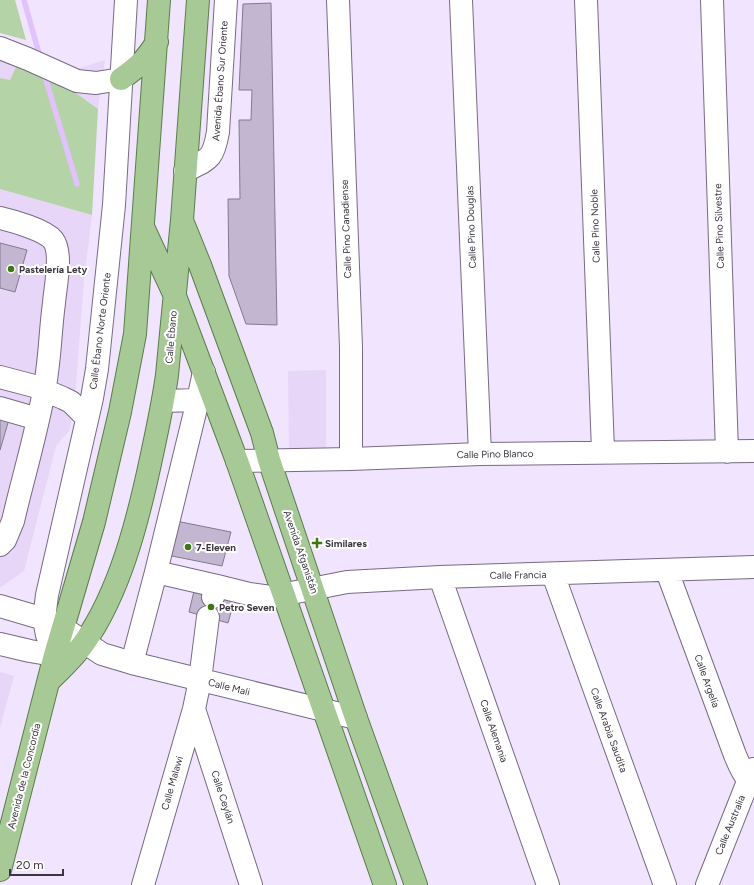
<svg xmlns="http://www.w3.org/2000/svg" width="754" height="885" font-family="Figtree,sans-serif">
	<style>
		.built { fill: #e7d6f7 }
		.green { fill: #b4d3a7 }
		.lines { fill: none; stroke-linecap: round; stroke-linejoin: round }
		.stream { stroke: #e1c2fc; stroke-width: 5.5 }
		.building { fill: #c3b6d0; stroke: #857991 }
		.minor-casing { stroke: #776a82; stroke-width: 24 }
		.major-casing { stroke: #5a7e4a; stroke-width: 24 }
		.minor { stroke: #fff; stroke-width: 22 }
		.major { stroke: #a7c996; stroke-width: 22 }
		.poi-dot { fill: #3c7913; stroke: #fff; stroke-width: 1.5 }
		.labels { text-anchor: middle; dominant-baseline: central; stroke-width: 4; stroke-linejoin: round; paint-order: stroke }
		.street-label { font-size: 10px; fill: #3a353f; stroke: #fff }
		.poi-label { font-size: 10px; font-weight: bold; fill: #3a353f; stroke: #fff; text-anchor: start }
	</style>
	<rect width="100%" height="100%" fill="#f1e4fe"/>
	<path class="built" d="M0,37L15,41L77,69L105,60L98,109L69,88L17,66L10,80L0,78Z
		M0,189L92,215L84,280L74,411L69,431L56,446L24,571L1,587H0Z
		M326,370V448L289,449L288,371Z
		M0,672L14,676L0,728Z"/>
	<path class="green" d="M0,0H15L26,40L0,33Z
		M17,65L69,88L98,109L92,215L0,189V78L10,80Z"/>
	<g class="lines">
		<path class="stream" d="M24,0L40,57
			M44,73L77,184"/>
	</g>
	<path class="building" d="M271,3L277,325L246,324L229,276L228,199H240L239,120H251L252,90H239L243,4Z
		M0,243L27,250L15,292L0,288Z
		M0,414L10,416L0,450Z
		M171,520L231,532L222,566L162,554Z
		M194,591L234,602L228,623L189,612Z"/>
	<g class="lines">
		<g class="minor-casing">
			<path id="minor" d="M338,0L351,347V459
				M461,0L480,454
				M586,0L603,451
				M712,0L727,452
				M0,48L28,59L77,81L96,83L121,79
				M185,171C209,159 213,160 218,132L226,0
				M0,218C13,221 45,230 53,240C63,253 55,288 54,303C50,332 50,362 44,391C36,435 23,478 13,521L5,540L0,545
				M0,377L34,386L63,398L71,402L87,418
				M163,401L198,400
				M0,408L38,419
				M237,461L351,459L480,454L754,451
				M667,571L735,755C740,767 745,778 754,786
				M156,572L198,400L204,372
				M553,574L665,885
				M440,577L548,885
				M217,586L249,594L271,597L347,582L440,577L754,567
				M0,606L44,619L63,628L102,654L132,663L356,718
				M0,644L30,651L65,657
				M55,655L47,635L44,619L47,595L92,398L97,369L114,205L126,0
				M132,663L156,572L217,586L213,597
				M194,709L251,885
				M143,885L194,709L200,680L208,617
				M707,885L753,769"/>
		</g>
		<g class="major-casing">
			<path id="major" d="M121,79C139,66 145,61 157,42
				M183,223L200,265L262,433L269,460L356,718L416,885
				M144,229L175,296L237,461L385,885
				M49,681C61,669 74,657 84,643C120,592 138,520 151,459C157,431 163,404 167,375L182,220L198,0
				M0,870L55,655L94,522L120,412L135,334L159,0"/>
		</g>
		<use href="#minor" class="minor"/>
		<use href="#major" class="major"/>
	</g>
	<g class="poi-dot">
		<circle cx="11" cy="269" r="4"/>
		<path d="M315 537h4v4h4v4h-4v4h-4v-4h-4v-4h4z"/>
		<circle cx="188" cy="547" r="4"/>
		<circle cx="211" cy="607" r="4"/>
	</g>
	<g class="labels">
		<g class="street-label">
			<text transform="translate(220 81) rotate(-86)">Avenida Ébano Sur Oriente</text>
			<text transform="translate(595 226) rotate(-92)">Calle Pino Noble</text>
			<text transform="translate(719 226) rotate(-92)">Calle Pino Silvestre</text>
			<text transform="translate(471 227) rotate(-92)">Calle Pino Douglas</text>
			<text transform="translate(346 229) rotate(-92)">Calle Pino Canadiense</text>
			<text transform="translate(100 331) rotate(-83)">Calle Ébano Norte Oriente</text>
			<text transform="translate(171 337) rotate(-85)">Calle Ébano</text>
			<text transform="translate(495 454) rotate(-1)">Calle Pino Blanco</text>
			<text transform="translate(301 552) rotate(71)">Avenida Afganistán</text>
			<text transform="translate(518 575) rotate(-1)">Calle Francia</text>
			<text transform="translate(707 681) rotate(70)">Calle Argelia</text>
			<text transform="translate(229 687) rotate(14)">Calle Mali</text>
			<text transform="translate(609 730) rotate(70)">Calle Arabia Saudita</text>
			<text transform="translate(494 731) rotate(71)">Calle Alemania</text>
			<text transform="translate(24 776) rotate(-76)">Avenida de la Concordia</text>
			<text transform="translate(172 783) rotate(-74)">Calle Malawi</text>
			<text transform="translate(223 797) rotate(72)">Calle Ceylán</text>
			<text transform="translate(730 825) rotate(-68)">Calle Australia</text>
		</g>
		<g class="poi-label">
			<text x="19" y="269">Pastelería Lety</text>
			<text x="325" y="543">Similares</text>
			<text x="196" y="547">7-Eleven</text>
			<text x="219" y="607">Petro Seven</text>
		</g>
	</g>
	<path d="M10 869v6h53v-6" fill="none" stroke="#3a353f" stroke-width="2"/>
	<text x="16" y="869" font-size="12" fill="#3a353f" stroke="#ffffff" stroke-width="3" paint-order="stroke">20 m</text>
</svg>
